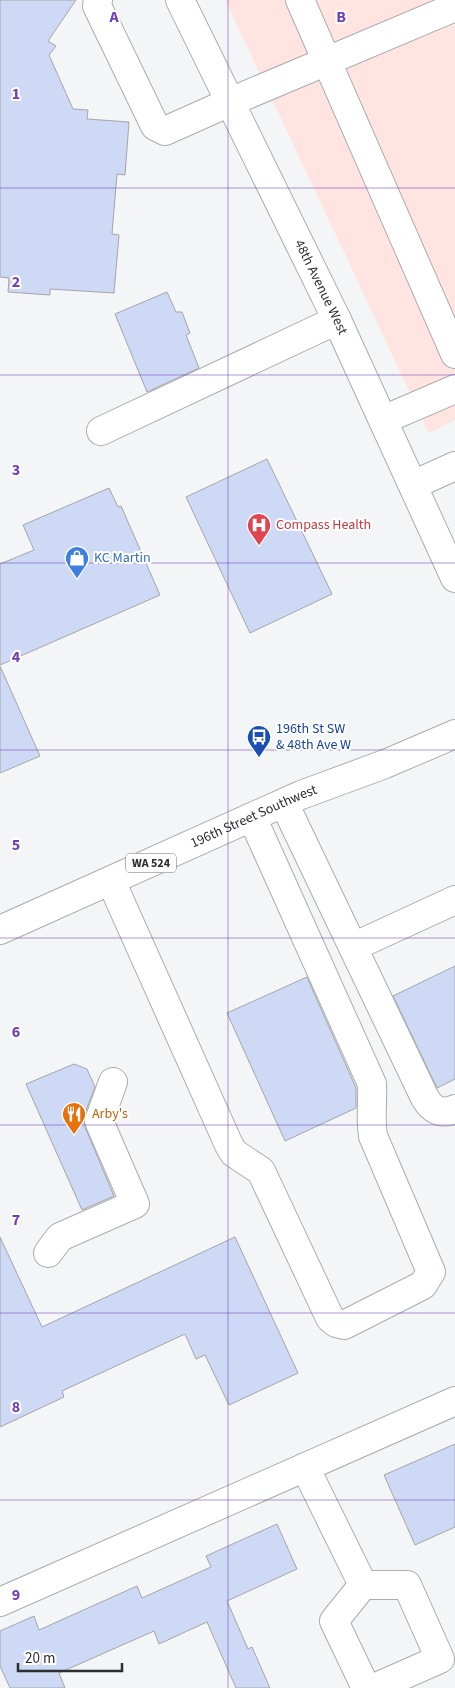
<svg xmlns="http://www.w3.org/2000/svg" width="455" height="1688" font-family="'Source Sans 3',sans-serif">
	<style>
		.commercial { fill: #ffe4e1 }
		.building { fill: #ced9f6; stroke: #a5a5a7 }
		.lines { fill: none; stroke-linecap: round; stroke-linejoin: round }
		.minor-casing { stroke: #abacae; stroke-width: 30 }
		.major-casing { stroke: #abacae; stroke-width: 30 }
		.minor { stroke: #fff; stroke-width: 28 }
		.major { stroke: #fff; stroke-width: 28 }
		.grid { fill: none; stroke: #6f40b8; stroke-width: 1; stroke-opacity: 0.55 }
		.labels { text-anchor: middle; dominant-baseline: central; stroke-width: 4; stroke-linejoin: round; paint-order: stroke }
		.shield { fill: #fff; stroke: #6c6d6d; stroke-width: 1 }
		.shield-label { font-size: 12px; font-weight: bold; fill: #2d2e2e }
		.street-label { font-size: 14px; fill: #2d2e2e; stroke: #fff }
		.health-label { font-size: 14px; fill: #be3a42; stroke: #fff; text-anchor: start }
		.shop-label { font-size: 14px; fill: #366cbe; stroke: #fff; text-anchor: start }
		.transit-label { font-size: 14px; fill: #164399; stroke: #fff; text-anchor: start }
		.food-label { font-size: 14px; fill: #c56008; stroke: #fff; text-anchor: start }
		.grid-label { font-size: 16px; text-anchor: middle; font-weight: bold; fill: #6f40b8; stroke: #fff; stroke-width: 4; stroke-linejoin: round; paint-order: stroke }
	</style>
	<rect width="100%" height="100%" fill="#f4f5f7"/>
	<path class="commercial" d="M225,0H455V420L429,433Z"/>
	<path class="building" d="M0,0H76L48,41L56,46L49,55L73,109L88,110L87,119L129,122L125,175L117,174L112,234L119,235L114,293L50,289V295L8,292L9,278L0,277Z
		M167,292L176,312H182L190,333L186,335L199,368L147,392L115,314Z
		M267,459L332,594L250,633L186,497Z
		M109,488L118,507L121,506L160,595L0,665V564L34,550L23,525Z
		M0,666L40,756L0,773Z
		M455,966V1079L437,1088L393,996Z
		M307,977L356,1088V1108L285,1141L227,1013Z
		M74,1064L87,1069L95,1087L84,1116L85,1127L114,1196L82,1210L26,1084Z
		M0,1237L42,1327L235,1237L298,1373L229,1405L205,1355L196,1359L185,1334L62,1391L64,1397L0,1427Z
		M455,1444V1527L415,1545L384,1475Z
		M277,1524L297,1569L227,1601L248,1649L252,1647L270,1688H236L207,1622L159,1644L154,1631L59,1673L65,1688H10L0,1666V1631L34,1616L39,1630L137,1586L142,1598L211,1567L206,1556Z"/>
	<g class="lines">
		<g class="minor-casing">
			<g id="minor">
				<path d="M98,0L97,6L155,126L165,131L230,102L455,7"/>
				<path id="s1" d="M180,0L337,320L455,578"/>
				<path d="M300,0L455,354"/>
				<path d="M383,420L455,389"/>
				<path d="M101,431L337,320"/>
				<path d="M413,485L455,466"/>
				<path d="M284,803L425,1098C432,1110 441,1115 455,1109"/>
				<path d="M111,881L229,1145L234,1153L261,1171L330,1318L336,1323L344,1325L423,1285L431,1272L373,1136C370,1118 373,1102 372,1084L252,817"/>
				<path d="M353,947L455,900"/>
				<path d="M48,1253L60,1237L135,1204L99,1121L113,1082"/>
				<path d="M305,1467L363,1585"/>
				<path d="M363,1585H407L440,1659L374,1688"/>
				<path d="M363,1585L334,1621L366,1688"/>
				<path d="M0,1602L455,1401"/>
			</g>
		</g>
		<g class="major-casing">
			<g id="major">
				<path id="s2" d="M0,930L301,795L385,764L455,734"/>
			</g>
		</g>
		<use href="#minor" class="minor"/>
		<use href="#major" class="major"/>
	</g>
	<path class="grid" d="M228,0V1688M0,188H455M0,375H455M0,563H455M0,750H455M0,938H455M0,1125H455M0,1313H455M0,1500H455"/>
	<defs>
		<g id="hospital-pin" transform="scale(1.25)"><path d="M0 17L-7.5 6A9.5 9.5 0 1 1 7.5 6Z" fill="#e0444e" stroke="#fff"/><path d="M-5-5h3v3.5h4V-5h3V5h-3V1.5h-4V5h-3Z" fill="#fff"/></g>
		<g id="shop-pin" transform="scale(1.25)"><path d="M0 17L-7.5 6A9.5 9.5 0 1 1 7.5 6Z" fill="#3f7fe0" stroke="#fff"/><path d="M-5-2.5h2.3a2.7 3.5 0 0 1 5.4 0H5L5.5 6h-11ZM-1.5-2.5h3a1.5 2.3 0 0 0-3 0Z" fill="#fff"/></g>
		<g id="bus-pin" transform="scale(1.25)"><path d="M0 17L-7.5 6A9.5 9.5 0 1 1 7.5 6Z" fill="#1a4fb4" stroke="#fff"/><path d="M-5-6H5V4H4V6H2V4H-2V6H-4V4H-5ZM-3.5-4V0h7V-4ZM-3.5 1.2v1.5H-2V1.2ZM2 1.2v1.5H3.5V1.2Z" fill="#fff"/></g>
		<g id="restaurant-pin" transform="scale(1.25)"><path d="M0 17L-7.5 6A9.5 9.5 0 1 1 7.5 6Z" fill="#e8710a" stroke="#fff"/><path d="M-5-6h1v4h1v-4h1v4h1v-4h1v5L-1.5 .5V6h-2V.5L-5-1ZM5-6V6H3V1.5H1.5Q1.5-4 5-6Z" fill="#fff"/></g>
	</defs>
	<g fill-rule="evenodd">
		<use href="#hospital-pin" x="259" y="525"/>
		<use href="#shop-pin" x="77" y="558"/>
		<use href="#bus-pin" x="259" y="737"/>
		<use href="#restaurant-pin" x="74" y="1114"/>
	</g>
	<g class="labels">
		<rect class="shield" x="126" y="853.5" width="50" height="19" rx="4"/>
		<g class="shield-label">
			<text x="151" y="863">WA 524</text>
		</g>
		<g class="street-label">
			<text stroke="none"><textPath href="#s1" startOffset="320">48th Avenue West</textPath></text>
			<text stroke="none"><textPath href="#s2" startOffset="278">196th Street Southwest</textPath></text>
		</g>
		<g class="health-label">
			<text x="276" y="525">Compass Health</text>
		</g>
		<g class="shop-label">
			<text x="94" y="558">KC Martin</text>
		</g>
		<g class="transit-label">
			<text x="276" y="729">196th St SW<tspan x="276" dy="16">&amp; 48th Ave W</tspan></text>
		</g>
		<g class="food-label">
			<text x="92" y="1114">Arby's</text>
		</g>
	</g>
	<g class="grid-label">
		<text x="114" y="22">A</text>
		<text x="341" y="22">B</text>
		<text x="16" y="99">1</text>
		<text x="16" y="287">2</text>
		<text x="16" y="475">3</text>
		<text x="16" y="662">4</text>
		<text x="16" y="850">5</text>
		<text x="16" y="1037">6</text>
		<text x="16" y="1225">7</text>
		<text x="16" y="1412">8</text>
		<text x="16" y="1600">9</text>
	</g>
	<path d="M18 1663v8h104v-8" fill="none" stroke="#2d2e2e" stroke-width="2.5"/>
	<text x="25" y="1663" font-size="15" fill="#2d2e2e" stroke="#ffffff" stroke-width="4" paint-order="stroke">20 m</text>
</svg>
